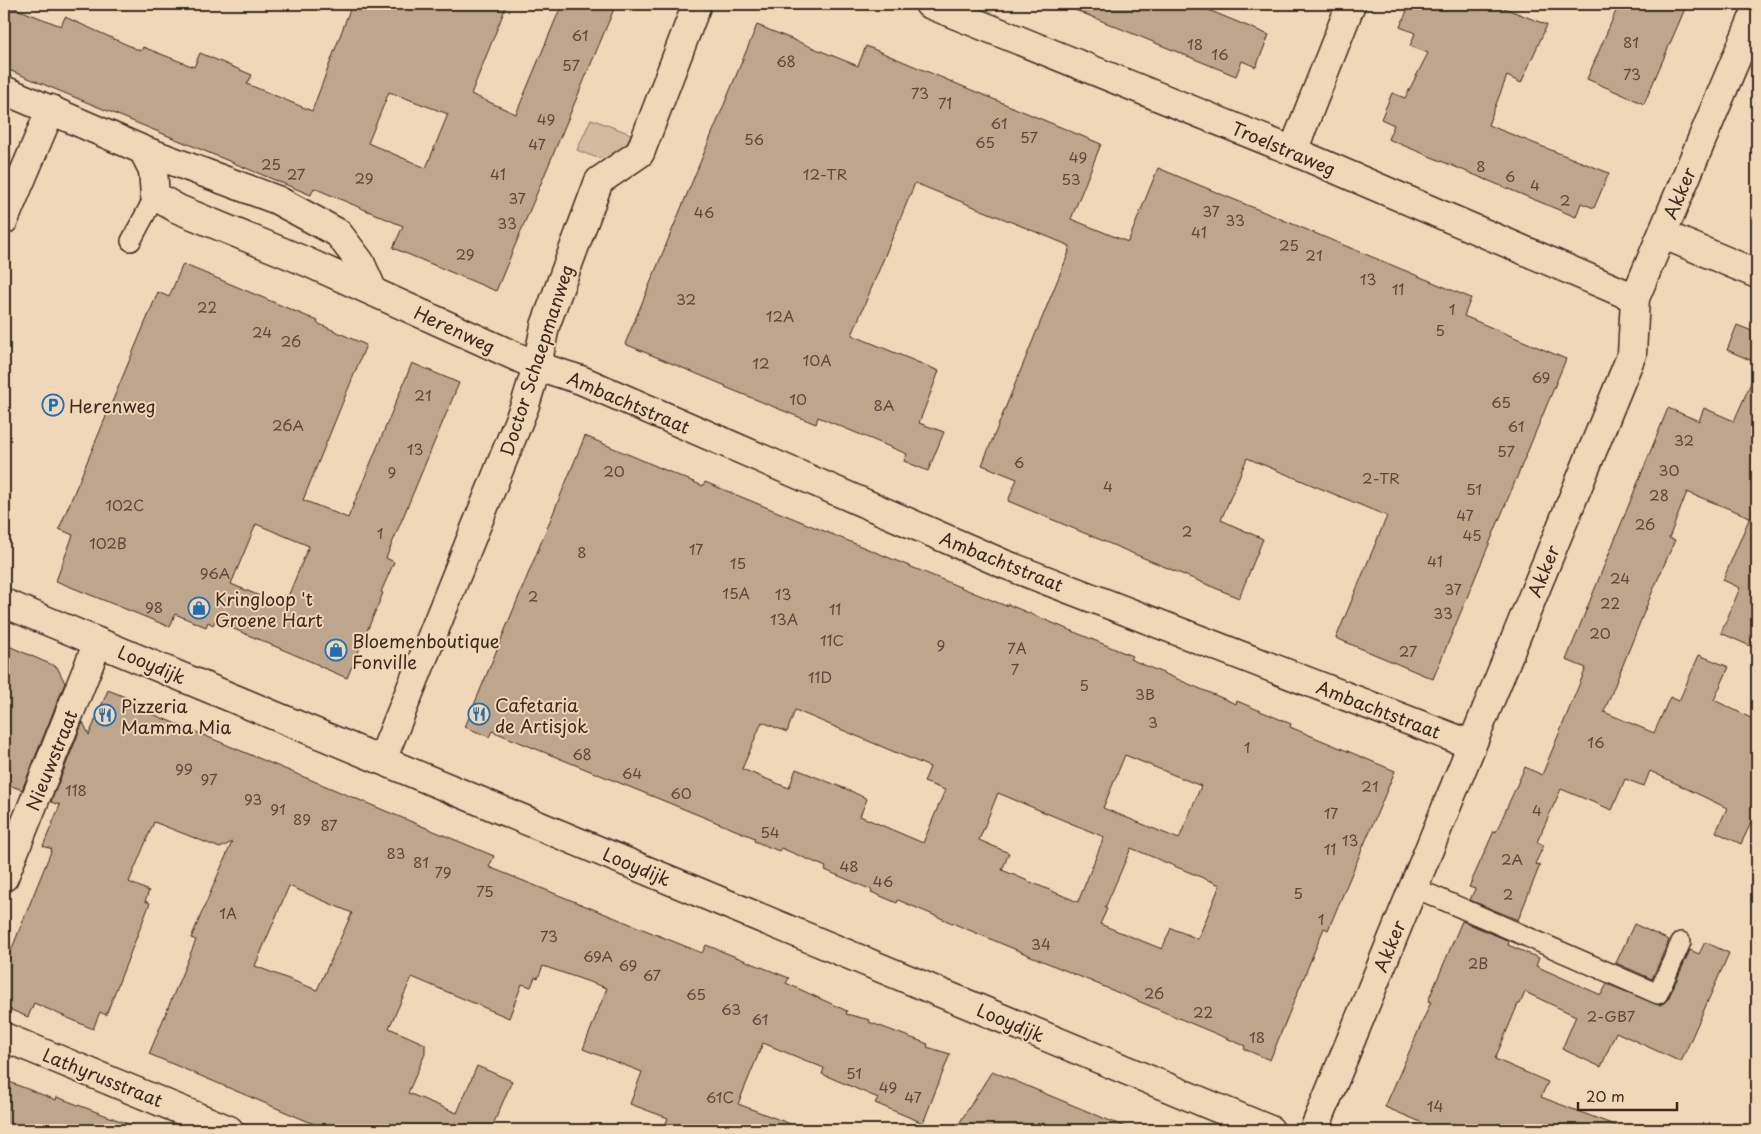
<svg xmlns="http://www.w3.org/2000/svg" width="1761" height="1134" font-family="'Playpen Sans',sans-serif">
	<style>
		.green { fill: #d2bb9f; stroke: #86725e }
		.building { fill: #bea68d; stroke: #3b2a1e; fill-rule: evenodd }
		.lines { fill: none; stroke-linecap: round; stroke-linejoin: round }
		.service-casing { stroke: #3b2a1e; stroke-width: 22 }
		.pedestrian-casing { stroke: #3b2a1e; stroke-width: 31 }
		.minor-casing { stroke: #3b2a1e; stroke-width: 31 }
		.service { stroke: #f0d7b8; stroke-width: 19 }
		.pedestrian { stroke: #f0d7b8; stroke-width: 28 }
		.minor { stroke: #f0d7b8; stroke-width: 28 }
		.labels { text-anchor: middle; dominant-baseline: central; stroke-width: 4; stroke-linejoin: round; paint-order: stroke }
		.number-label { font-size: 15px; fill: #5c493a }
		.street-label { font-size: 18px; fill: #3b2a1e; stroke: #f0d7b8 }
		.poi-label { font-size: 18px; fill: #3b2a1e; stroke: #f0d7b8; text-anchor: start }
	</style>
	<rect width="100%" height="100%" fill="#f0d7b8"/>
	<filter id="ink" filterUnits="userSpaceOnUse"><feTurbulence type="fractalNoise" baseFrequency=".02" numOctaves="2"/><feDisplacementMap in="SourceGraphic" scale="10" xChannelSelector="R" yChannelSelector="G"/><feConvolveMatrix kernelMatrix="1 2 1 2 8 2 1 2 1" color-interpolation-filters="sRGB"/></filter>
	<g filter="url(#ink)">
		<path class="green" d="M591,119L631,134C628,140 626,148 622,152C611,166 589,155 577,150Z"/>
		<path class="building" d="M4,4L61,26L65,17L141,51L143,47L194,67L200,53L252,75L247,84L312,111L352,4H507L471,94L516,114L562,4H616L496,291L393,248L403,226L314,188L311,195L4,68ZM389,92L448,114L426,168L368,143Z
			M1063,4H1194L1269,35L1256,67L1242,61L1236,76L1063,5Z
			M1410,4H1494L1547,25L1521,83L1507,76L1488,125L1609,173L1594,208L1581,203L1576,217L1388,139L1394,125L1381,119L1392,93L1405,98L1428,53L1410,46L1415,33L1400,27Z
			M1619,4H1687L1644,104L1587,79Z
			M757,25L858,66L866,46L1101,144L1071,219L1128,242L1158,168L1471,298L1464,316L1566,359L1433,679L1336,638L1387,516L1247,458L1221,520L1263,539L1239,598L1008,501L1017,479L982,465L1069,252H1068L1070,246L1046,236L915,183L852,335L939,371L919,423L944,432L928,471L904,461L907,454L818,417L816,424L725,387L726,386L625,344Z
			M183,264L318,321L317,323L366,345L303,500L348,518L412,363L459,383L386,558L394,562L381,592L383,593L347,678L319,666V665L215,621L213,625L208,622L206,627L175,614L170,627L56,581L73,535L59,529L158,292L169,297ZM256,524L309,546L284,606L231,584Z
			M1737,325L1757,333V363L1727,350Z
			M1757,369V649L1721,633L1740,588L1723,580L1750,517L1687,492L1669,538L1675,540L1651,595L1604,712L1654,733L1670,697L1679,701L1699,655L1729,667L1714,700L1757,721V810L1741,844L1716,832L1727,808L1650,771L1644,786L1625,779L1612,810L1561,789L1537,842L1544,845L1535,864L1540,865L1518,920L1470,900L1475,889L1469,887L1494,831L1496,832L1525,767L1542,775L1586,668L1566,660L1668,408L1699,421L1704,408L1734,421Z
			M585,436L703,486L705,482L897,561L1006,606L1007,604L1132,656L1130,659L1236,704L1237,701L1291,724L1290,727L1395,771L1328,930L1324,928L1270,1060L1244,1049L1245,1046L950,922L898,900L897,903L871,892L872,890L825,870L826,867L781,848L779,851L754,841L755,838L492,731L489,737L465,727ZM795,710L930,767L924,782L945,790L923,843L860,816L867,799L851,791L796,769L789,788L742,769L762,722L787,732ZM1125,755L1201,786L1179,839L1103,808ZM998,793L1104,837L1078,902L1002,870L1009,853L979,840ZM1131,848L1220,885L1198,939L1171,928L1162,949L1100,924L1107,909L1105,908Z
			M4,644L57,667L65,683L22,790L4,783Z
			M108,690L140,703L138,708L494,856L489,867L702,953L706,945L789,978L786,983L847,1011L846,1014L870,1020L869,1022L928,1044L927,1047L950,1054L923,1123L875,1103L878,1098L822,1074L824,1068L763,1043L738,1104L801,1128L800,1130H663L668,1118L630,1104L642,1072L583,1049L607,988L543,966L538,978L535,977L531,987L522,984L509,1018L412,977L389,1028L425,1044V1054L408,1093L457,1113L477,1066L512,1081L492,1127L496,1130H328L149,1054L196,940L191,938L232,842L220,848L154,822L129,882L149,891L145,901L150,903L106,1015L100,1012L93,1029L34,1003L28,1017L4,1007V968L52,849L43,846L60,805L51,802L83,722L89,735ZM289,886L352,913L317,990L255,966Z
			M1462,921L1509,941L1508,945L1539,958L1536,966L1601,995L1607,984L1659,1005L1664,1003L1668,999L1690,950L1699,954L1705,942L1729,953L1681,1062L1616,1032L1601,1067L1562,1049L1576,1016L1525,992L1520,1004H1518L1495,1059L1548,1082L1541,1097L1622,1128V1130H1440L1385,1107L1431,1002L1428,1001Z
			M1634,924L1669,940L1652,979L1616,963Z
			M992,1071L1027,1086L1132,1130H955Z
			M4,1080L56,1100L57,1097L139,1128L138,1130H4Z"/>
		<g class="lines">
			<g class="service-casing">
				<path id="service" d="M131,241L155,196
					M1413,887L1658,994L1681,942"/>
			</g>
			<g class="pedestrian-casing">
				<path id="pedestrian" d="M4,220L51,109"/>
			</g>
			<g class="minor-casing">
				<path id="minor" d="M929,4L1293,151L1635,298
					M4,90L143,150L277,200L338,233L360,262L373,291
					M143,150L153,170L155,196L178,209L307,262L537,366L581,380L1004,564L1472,745
					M1293,151L1351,4
					M1662,234L1757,274
					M4,603L1270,1130
					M382,760L525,405L537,366L545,326L599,181L640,153L697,4
					M4,877L98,642
					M4,1037L229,1130
					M1314,1130L1632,354L1635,298L1757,9"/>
			</g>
			<use href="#service" class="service"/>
			<use href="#pedestrian" class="pedestrian"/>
			<use href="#minor" class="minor"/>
		</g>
	</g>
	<defs>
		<g id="parking-ring" transform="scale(1.125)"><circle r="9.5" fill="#f0d7b8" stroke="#1f6fb2" stroke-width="1.5"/><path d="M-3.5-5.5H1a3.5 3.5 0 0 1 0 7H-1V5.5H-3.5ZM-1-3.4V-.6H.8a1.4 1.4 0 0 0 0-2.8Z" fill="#1f6fb2"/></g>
		<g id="shop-ring" transform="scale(1.125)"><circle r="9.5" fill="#f0d7b8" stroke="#1f6fb2" stroke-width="1.5"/><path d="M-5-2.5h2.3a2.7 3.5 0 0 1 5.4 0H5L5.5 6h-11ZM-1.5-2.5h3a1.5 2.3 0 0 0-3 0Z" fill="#1f6fb2"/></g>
		<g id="restaurant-ring" transform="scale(1.125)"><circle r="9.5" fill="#f0d7b8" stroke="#1f6fb2" stroke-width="1.5"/><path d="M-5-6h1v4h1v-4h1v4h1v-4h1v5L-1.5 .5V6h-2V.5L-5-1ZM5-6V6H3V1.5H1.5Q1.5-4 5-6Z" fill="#1f6fb2"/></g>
	</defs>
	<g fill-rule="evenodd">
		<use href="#parking-ring" x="53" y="405"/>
		<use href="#shop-ring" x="199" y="608"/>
		<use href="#shop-ring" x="336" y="650"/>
		<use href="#restaurant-ring" x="479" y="714"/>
		<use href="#restaurant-ring" x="105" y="715"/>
	</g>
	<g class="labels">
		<g class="number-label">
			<text x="580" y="34">61</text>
			<text x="1631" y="41">81</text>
			<text x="1195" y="43">18</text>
			<text x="1220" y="53">16</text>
			<text x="786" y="60">68</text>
			<text x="571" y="64">57</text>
			<text x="1632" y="73">73</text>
			<text x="920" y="92">73</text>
			<text x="945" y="102">71</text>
			<text x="546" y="118">49</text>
			<text x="999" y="122">61</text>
			<text x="1029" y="136">57</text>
			<text x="754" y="138">56</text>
			<text x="985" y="141">65</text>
			<text x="537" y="143">47</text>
			<text x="1078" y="156">49</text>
			<text x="271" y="163">25</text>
			<text x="1481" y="165">8</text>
			<text x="296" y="173">27</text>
			<text x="498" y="173">41</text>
			<text x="825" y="173">12-TR</text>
			<text x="1510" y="175">6</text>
			<text x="364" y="177">29</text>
			<text x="1071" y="178">53</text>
			<text x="1535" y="184">4</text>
			<text x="517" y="197">37</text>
			<text x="1565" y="199">2</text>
			<text x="1211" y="210">37</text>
			<text x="704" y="211">46</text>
			<text x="1235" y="219">33</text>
			<text x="507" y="222">33</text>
			<text x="1199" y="231">41</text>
			<text x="1289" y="244">25</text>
			<text x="465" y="253">29</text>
			<text x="1314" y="254">21</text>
			<text x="1368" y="278">13</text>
			<text x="1398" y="288">11</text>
			<text x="686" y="298">32</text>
			<text x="207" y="306">22</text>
			<text x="1452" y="308">1</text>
			<text x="780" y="315">12A</text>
			<text x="1440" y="329">5</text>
			<text x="262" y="331">24</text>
			<text x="291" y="340">26</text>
			<text x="817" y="359">10A</text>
			<text x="761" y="362">12</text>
			<text x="1541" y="376">69</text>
			<text x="423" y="394">21</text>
			<text x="798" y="398">10</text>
			<text x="1501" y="401">65</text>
			<text x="884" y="404">8A</text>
			<text x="288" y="424">26A</text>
			<text x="1516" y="425">61</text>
			<text x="1684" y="439">32</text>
			<text x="415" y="448">13</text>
			<text x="1506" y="450">57</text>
			<text x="1019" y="461">6</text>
			<text x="1669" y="469">30</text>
			<text x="614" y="470">20</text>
			<text x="392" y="471">9</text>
			<text x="1381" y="477">2-TR</text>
			<text x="1108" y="485">4</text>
			<text x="1474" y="488">51</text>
			<text x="1659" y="494">28</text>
			<text x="125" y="504">102C</text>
			<text x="1465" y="514">47</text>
			<text x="1645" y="523">26</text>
			<text x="1187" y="530">2</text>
			<text x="380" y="532">1</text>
			<text x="1472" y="534">45</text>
			<text x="108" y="542">102B</text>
			<text x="696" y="548">17</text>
			<text x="582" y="551">8</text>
			<text x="1435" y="560">41</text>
			<text x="738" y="562">15</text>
			<text x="215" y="572">96A</text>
			<text x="1620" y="577">24</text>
			<text x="1453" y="588">37</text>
			<text x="736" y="592">15A</text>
			<text x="783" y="593">13</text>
			<text x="533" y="595">2</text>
			<text x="1610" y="602">22</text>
			<text x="154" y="606">98</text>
			<text x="835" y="608">11</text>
			<text x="1443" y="612">33</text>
			<text x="784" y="618">13A</text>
			<text x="1600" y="632">20</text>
			<text x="832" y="639">11C</text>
			<text x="941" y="644">9</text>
			<text x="1017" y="647">7A</text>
			<text x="1408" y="650">27</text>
			<text x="1015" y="668">7</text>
			<text x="820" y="676">11D</text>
			<text x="1084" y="684">5</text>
			<text x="1145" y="693">3B</text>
			<text x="1153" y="721">3</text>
			<text x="1596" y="741">16</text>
			<text x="1247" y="746">1</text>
			<text x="582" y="753">68</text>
			<text x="184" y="768">99</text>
			<text x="632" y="772">64</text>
			<text x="209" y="778">97</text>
			<text x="1370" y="785">21</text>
			<text x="76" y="789">118</text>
			<text x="681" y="792">60</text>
			<text x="253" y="798">93</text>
			<text x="278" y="808">91</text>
			<text x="1537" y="809">4</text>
			<text x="1331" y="812">17</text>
			<text x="302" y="818">89</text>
			<text x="329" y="824">87</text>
			<text x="770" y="831">54</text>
			<text x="1350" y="839">13</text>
			<text x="1330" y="848">11</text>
			<text x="396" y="852">83</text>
			<text x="1512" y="858">2A</text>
			<text x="421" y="861">81</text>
			<text x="849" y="865">48</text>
			<text x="443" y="871">79</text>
			<text x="883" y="880">46</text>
			<text x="485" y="890">75</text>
			<text x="1298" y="892">5</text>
			<text x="1508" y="893">2</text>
			<text x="228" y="912">1A</text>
			<text x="1321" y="918">1</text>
			<text x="549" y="935">73</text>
			<text x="1041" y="943">34</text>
			<text x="598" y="955">69A</text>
			<text x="1478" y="962">2B</text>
			<text x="628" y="964">69</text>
			<text x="652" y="974">67</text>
			<text x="1154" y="992">26</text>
			<text x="696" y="993">65</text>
			<text x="731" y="1008">63</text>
			<text x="1203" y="1011">22</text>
			<text x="1611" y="1015">2-GB7</text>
			<text x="760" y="1018">61</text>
			<text x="1257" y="1036">18</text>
			<text x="854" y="1072">51</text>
			<text x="888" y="1086">49</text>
			<text x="720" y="1096">61C</text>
			<text x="913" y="1096">47</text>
			<text x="1435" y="1105">14</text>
		</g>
		<g class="street-label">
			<text transform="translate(1284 148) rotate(23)">Troelstraweg</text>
			<text transform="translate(1679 193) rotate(-67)">Akker</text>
			<text transform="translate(455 329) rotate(25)">Herenweg</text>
			<text transform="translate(536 360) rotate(-72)">Doctor Schaepmanweg</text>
			<text transform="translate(629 402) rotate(23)">Ambachtstraat</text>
			<text transform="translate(1002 561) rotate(22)">Ambachtstraat</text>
			<text transform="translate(1543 571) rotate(-68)">Akker</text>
			<text transform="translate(152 664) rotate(23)">Looydijk</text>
			<text transform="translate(1379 709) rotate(21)">Ambachtstraat</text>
			<text transform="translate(51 760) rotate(-68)">Nieuwstraat</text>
			<text transform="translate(637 866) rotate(23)">Looydijk</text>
			<text transform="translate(1389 946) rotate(-68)">Akker</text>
			<text transform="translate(1011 1022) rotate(23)">Looydijk</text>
			<text transform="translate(103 1077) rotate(22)">Lathyrusstraat</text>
		</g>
		<g class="poi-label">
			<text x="69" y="405">Herenweg</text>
			<text x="215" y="598">Kringloop 't<tspan x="215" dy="21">Groene Hart</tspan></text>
			<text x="352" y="640">Bloemenboutique<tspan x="352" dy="21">Fonville</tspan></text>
			<text x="495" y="704">Cafetaria<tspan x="495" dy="21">de Artisjok</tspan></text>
			<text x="121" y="705">Pizzeria<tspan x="121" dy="21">Mamma Mia</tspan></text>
		</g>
	</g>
	<rect width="1761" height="1134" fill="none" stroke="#f0d7b8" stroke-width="20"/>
	<rect x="10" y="10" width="1741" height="1114" fill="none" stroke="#3b2a1e" stroke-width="2" filter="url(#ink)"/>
	<path d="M1578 1102v8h99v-8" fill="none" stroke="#3b2a1e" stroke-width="2.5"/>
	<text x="1586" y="1102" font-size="15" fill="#3b2a1e" stroke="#f0d7b8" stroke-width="4" paint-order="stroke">20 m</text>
</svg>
